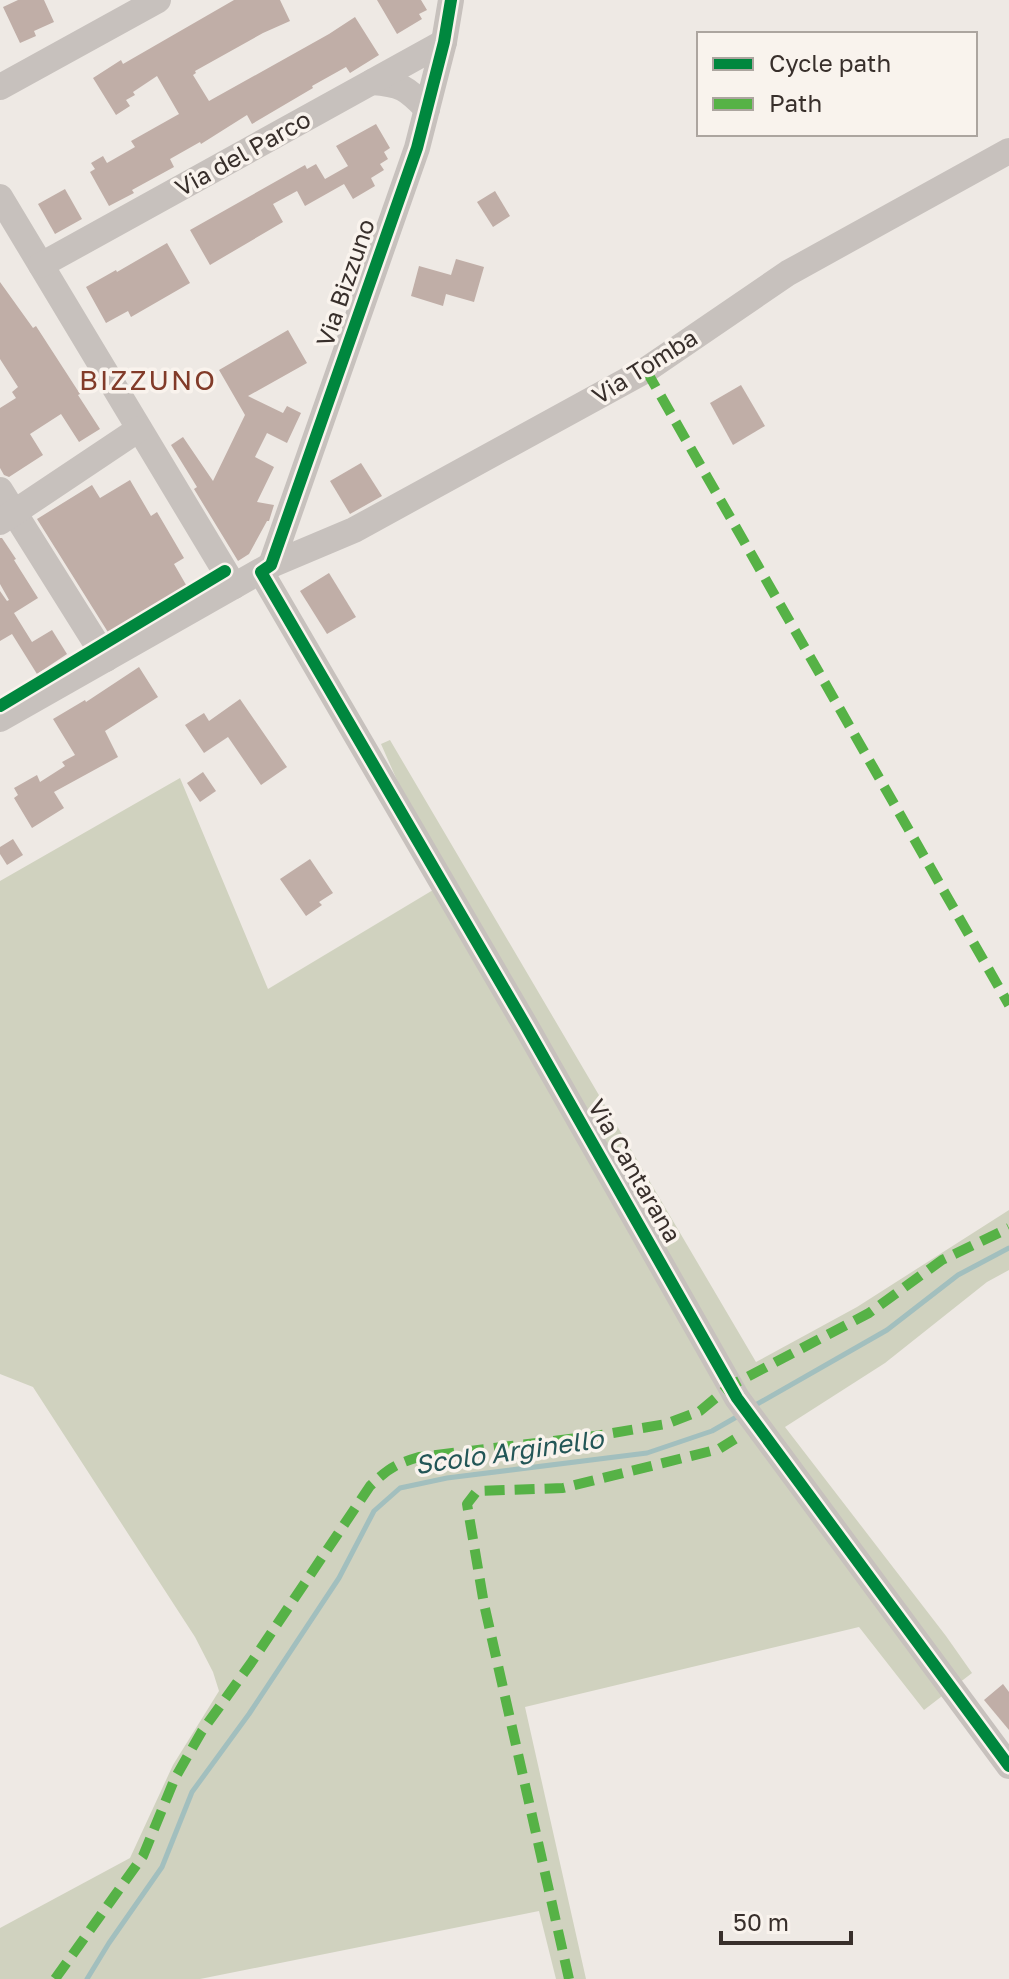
<svg xmlns="http://www.w3.org/2000/svg" width="1009" height="1979" font-family="'Golos Text',sans-serif">
  <style>
    .green { fill: #d0d2bf }
    .lines { fill: none; stroke-linecap: round; stroke-linejoin: round }
    .stream { stroke: #a2bfbe; stroke-width: 5 }
    .building { fill: #c0aea7 }
    .minor { stroke: #c7c1bd; stroke-width: 26 }
    .quiet { stroke: #56b246; stroke-width: 10; stroke-dasharray: 20 10; stroke-linecap: butt }
    .cycleway-casing { stroke: #f9f3ed; stroke-width: 17 }
    .cycleway { stroke: #00873e; stroke-width: 12 }
    .labels { text-anchor: middle; stroke-width: 7; stroke-linejoin: round; paint-order: stroke }
    .street-label { font-size: 24px; fill: #382f2b; stroke: #f9f3ed }
    .water-label { font-size: 26px; font-style: italic; fill: #235657; stroke: #f9f3ed }
    .quarter-label { font-size: 28px; letter-spacing: 2px; fill: #823b29; stroke: #f9f3ed }
  </style>
  <rect width="100%" height="100%" fill="#eee9e4"/>
  <path class="green" d="M390,740L756,1362L857,1307L1009,1210V1270L987,1282L885,1363L785,1427L946,1636L972,1673L924,1710L859,1627L525,1707L586,1979H556L539,1911L200,1979H0V1928L130,1858L173,1765L219,1691L213,1672L195,1637L33,1387L0,1374V881L180,778L268,989L443,884L381,744Z"/>
  <g class="lines">
    <g class="stream">
      <path d="M752,1407L887,1330L958,1275L1009,1248"/>
      <path d="M87,1979L109,1943L162,1867L192,1792L249,1714L339,1578L374,1511L400,1488L447,1478L647,1453L712,1431L740,1415"/>
    </g>
  </g>
  <g class="building">
    <path d="M18,0H44L54,22L34,31L36,36L20,43L3,7Z"/>
    <path d="M234,0H280L290,21L263,33L195,71L196,73L193,75L209,101L329,34L355,17L379,55L350,73L346,67L312,86L313,88L252,124L247,115L201,144L200,142L170,159L174,167L132,190L134,193L109,206L90,172L95,169L91,163L103,156L107,163L135,147L131,141L179,114L157,76L133,92L135,95L126,100L130,106L116,115L93,78L121,60L123,64Z"/>
    <path d="M377,0H421L427,10L419,14L422,19L397,34Z"/>
    <path d="M376,124L390,148L384,152L388,159L380,164L384,170L371,178L375,186L353,199L344,184L305,206L297,191L273,204L283,222L210,265L190,230L305,165L307,169L316,164L325,179L348,166L336,146Z"/>
    <path d="M65,189L82,219L55,234L38,204Z"/>
    <path d="M495,191L510,216L493,227L477,202Z"/>
    <path d="M167,243L190,283L131,317L128,311L106,323L86,287L116,270L117,272Z"/>
    <path d="M456,259L484,267L474,302L446,294L443,306L411,296L419,266L451,275Z"/>
    <path d="M0,282L33,328L36,326L80,394L78,395L100,429L79,442L61,414L30,434L43,455L9,477L4,475L0,468V408L16,398L12,392L18,387L0,359Z"/>
    <path d="M288,330L307,363L248,396L283,413L287,406L301,413L287,443L267,433L255,457L274,467L257,502L274,505L269,521H267L249,554L238,561L194,489L197,487L171,445L183,437L213,481L245,415L219,370Z"/>
    <path d="M741,385L765,426L733,445L710,403Z"/>
    <path d="M361,463L382,496L350,514L330,481Z"/>
    <path d="M130,480L151,516L157,512L184,558L174,564L189,590L111,637L37,519L92,485L100,498Z"/>
    <path d="M0,538H2L16,559L14,560L38,598L14,613L32,642L52,630L67,654L37,674L12,634L0,641V591L7,601L9,600L0,584Z"/>
    <path d="M329,573L356,617L327,634L300,591Z"/>
    <path d="M139,667L158,697L105,731L118,757L54,792L64,808L32,828L14,798L18,795L14,788L37,775L40,782L65,766L62,762L75,755L53,719L85,700L86,702Z"/>
    <path d="M240,699L287,767L261,785L228,737L204,753L185,725L204,713L209,721Z"/>
    <path d="M203,772L216,791L200,802L187,783Z"/>
    <path d="M13,839L23,855L7,865L0,854V847Z"/>
    <path d="M310,859L333,893L319,902L322,905L306,916L280,879Z"/>
    <path d="M1003,1684L1009,1692V1730L984,1700Z"/>
  </g>
  <g class="lines">
    <g class="minor">
      <path d="M372,82C401,84 407,88 427,109"/>
      <path d="M0,87L158,0"/>
      <path d="M0,197L234,586"/>
      <path d="M41,265L444,42"/>
      <path d="M0,490L106,659"/>
      <path d="M0,522L139,429"/>
      <path d="M271,565L417,148L444,42L451,0"/>
      <path d="M261,572L527,1028L737,1398L1009,1766"/>
      <path d="M0,719L271,565L354,530L646,370L788,273L1009,151"/>
    </g>
    <g class="quiet">
      <path d="M646,370L1009,1005"/>
      <path d="M55,1979L143,1856L175,1778L202,1731L251,1663L370,1486C388,1469 395,1464 419,1457L595,1436L666,1424L700,1411L730,1386L869,1313L942,1260L1009,1228"/>
      <path d="M569,1979L484,1604L467,1504L477,1491L563,1488L719,1449L735,1439"/>
    </g>
    <g class="cycleway-casing">
      <g id="cycleway">
        <path d="M451,0L444,42L417,148L271,565L261,572L527,1028L737,1398L1009,1766"/>
        <path d="M0,706L225,571"/>
      </g>
    </g>
    <use href="#cycleway" class="cycleway"/>
  </g>
  <g class="labels">
    <g class="street-label">
      <text transform="translate(243 154) rotate(-29)" y="8">Via del Parco</text>
      <text transform="translate(346 283) rotate(-71)" y="8">Via Bizzuno</text>
      <text transform="translate(645 367) rotate(-32)" y="8">Via Tomba</text>
      <text transform="translate(634 1171) rotate(60)" y="8">Via Cantarana</text>
    </g>
    <g class="water-label">
      <text transform="translate(509 1452) rotate(-8)" y="9">Scolo Arginello</text>
    </g>
    <g class="quarter-label">
      <text x="148" y="390">BIZZUNO</text>
    </g>
  </g>
  <rect x="697" y="32" width="280" height="104" fill="#f9f3ed" stroke="#aca59f" stroke-width="2"/>
  <rect x="713" y="58" width="40" height="12" fill="#00873e" stroke="#aca59f" stroke-width="2"/>
  <text x="769" y="72" font-size="24" fill="#382f2b">Cycle path</text>
  <rect x="713" y="98" width="40" height="12" fill="#56b246" stroke="#aca59f" stroke-width="2"/>
  <text x="769" y="112" font-size="24" fill="#382f2b">Path</text>
  <path d="M721 1931v12h130v-12" fill="none" stroke="#382f2b" stroke-width="4"/>
  <text x="733" y="1931" font-size="24" fill="#382f2b" stroke="#f9f3ed" stroke-width="6" paint-order="stroke">50 m</text>
</svg>
